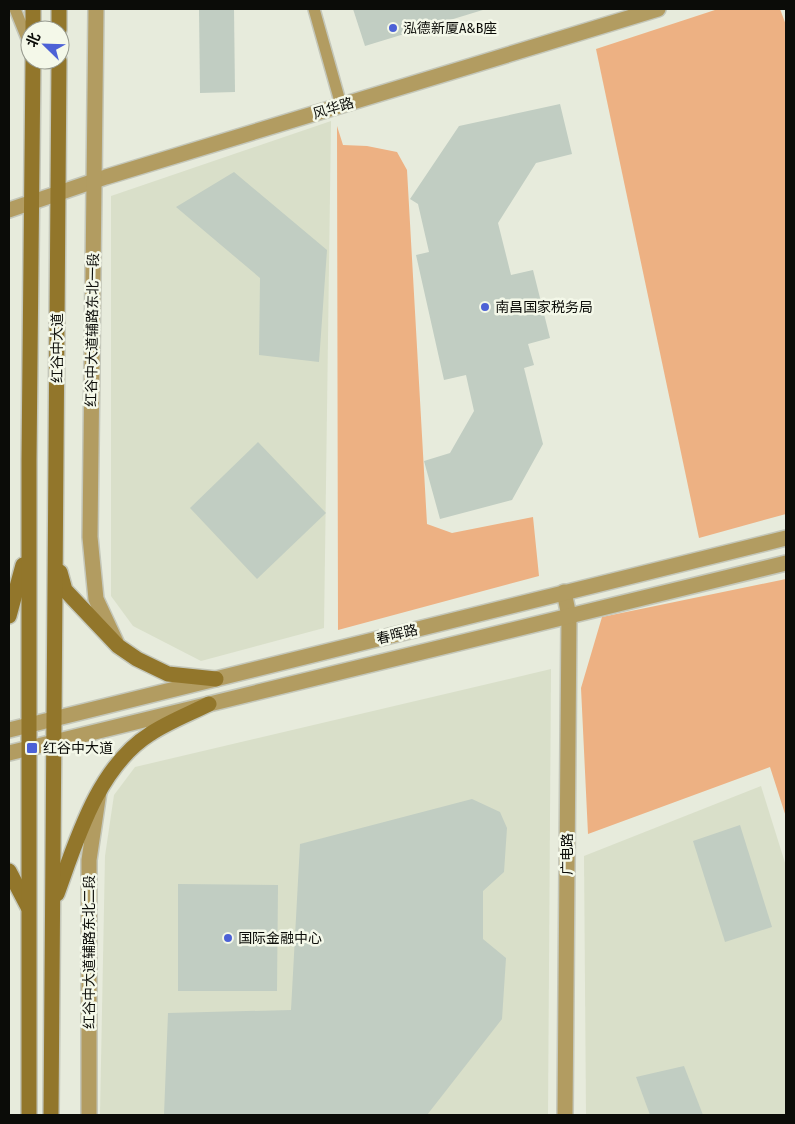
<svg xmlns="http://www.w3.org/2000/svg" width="795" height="1124" font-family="'Fira Sans Condensed','Noto Sans SC',sans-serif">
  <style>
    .built { fill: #d9dfc9 }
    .green { fill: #edb183 }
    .building { fill: #c1cdc2 }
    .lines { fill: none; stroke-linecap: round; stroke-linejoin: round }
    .service-casing { stroke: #c4c7ba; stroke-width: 14 }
    .minor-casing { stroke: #c4c7ba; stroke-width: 18 }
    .tertiary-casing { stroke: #c4c7ba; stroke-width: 18 }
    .secondary-casing { stroke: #c4c7ba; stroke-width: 18 }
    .service { stroke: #b29c61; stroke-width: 11 }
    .minor { stroke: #b29c61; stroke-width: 15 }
    .tertiary { stroke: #b29c61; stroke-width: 15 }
    .secondary { stroke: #92762b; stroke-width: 15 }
    .poi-dot { fill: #4c61d6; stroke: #f4f8e9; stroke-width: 2 }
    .labels { text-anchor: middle; stroke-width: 5; stroke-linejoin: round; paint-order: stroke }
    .poi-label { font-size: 14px; fill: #0b0c08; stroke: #f4f8e9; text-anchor: start }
    .street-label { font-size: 14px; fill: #0b0c08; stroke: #f4f8e9 }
  </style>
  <rect width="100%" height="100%" fill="#e7ebdc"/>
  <g class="built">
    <path d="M331,121L324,628L201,661L133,626L111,596V196Z"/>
    <path d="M551,669L548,1115H100L105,856L114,795L135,767Z"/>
    <path d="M761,786L786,866V1115H586L584,856Z"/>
  </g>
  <g class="green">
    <path d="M718,9H780L786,25V514L699,538L596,49Z"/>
    <path d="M337,126L343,145L367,146L397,152L407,170L427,524L452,533L533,517L539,576L338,630Z"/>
    <path d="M786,579V817L770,767L588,834L581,688L602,617Z"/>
  </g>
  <g class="building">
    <path d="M199,9H234L235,92L200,93Z"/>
    <path d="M353,9H486L365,46Z"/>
    <path d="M560,104L572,154L536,163L498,223L511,275L533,270L550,338L528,344L534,365L524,368L543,444L512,500L440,519L424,461L450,453L474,411L466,375L444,380L416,255L429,252L418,204L410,199L459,126Z"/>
    <path d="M234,172L327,250L319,362L259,355L260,278L176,207Z"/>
    <path d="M258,442L326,513L257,579L190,508Z"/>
    <path d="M472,799L500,812L507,828L504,872L483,891V939L506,958L502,1019L427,1115H164L168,1013L291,1010L300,844Z"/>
    <path d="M740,825L772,927L725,942L693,841Z"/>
    <path d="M178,884L278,885L277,991H178Z"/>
    <path d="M684,1066L703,1115H650L636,1077Z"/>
  </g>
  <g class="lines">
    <g class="service-casing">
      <g id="service">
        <path d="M15,9L30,46"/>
        <path d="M314,9L341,105"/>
      </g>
    </g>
    <g class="minor-casing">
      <path id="minor" d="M9,210L106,177L658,9"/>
    </g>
    <g class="tertiary-casing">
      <g id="tertiary">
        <path d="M96,9L90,537L96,599L116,642"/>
        <path d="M564,592L569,616L565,1115"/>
        <path d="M9,730L786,538"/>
        <path d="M9,753L786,563"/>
        <path d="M89,1115V860L99,792"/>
      </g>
    </g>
    <g class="secondary-casing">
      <g id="secondary">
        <path d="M33,30V9"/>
        <path d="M59,30V9"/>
        <path d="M60,572L65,590L118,646L137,659L168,674L216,679"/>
        <path d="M9,616L23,565"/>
        <path d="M9,871L28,907"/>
        <path d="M57,894C77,839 98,767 150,734C168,722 189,714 209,704"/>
        <path d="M29,1115V460L33,60"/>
        <path d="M51,1115L59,60"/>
      </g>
    </g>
    <use href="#service" class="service"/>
    <use href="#minor" class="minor"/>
    <use href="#tertiary" class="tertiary"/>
    <use href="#secondary" class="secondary"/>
  </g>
  <g class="poi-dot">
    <circle cx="393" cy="28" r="5"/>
    <circle cx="485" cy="307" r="5"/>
    <rect x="26" y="742" width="12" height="12" rx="2.5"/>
    <circle cx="228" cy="938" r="5"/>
  </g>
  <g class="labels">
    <g class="poi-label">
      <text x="403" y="33">泓德新厦A&amp;B座</text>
      <text x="495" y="312">南昌国家税务局</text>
      <text x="43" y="753">红谷中大道</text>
      <text x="238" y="943">国际金融中心</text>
    </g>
    <g class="street-label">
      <text transform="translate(333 108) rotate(-17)" y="5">风华路</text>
      <text transform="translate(92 330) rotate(-89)" y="5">红谷中大道辅路东北一段</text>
      <text transform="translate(57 348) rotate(-90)" y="5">红谷中大道</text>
      <text transform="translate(397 634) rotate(-14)" y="5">春晖路</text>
      <text transform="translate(567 854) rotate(-90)" y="5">广电路</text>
      <text transform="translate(89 952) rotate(-90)" y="5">红谷中大道辅路东北二段</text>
    </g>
  </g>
  <rect width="795" height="1124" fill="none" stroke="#0b0c08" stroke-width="20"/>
  <g transform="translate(45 45) rotate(293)"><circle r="24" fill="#f4f8e9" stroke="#979a8f"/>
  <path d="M0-4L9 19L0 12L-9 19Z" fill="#4c61d6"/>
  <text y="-8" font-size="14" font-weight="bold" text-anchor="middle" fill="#0b0c08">北</text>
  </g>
</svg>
